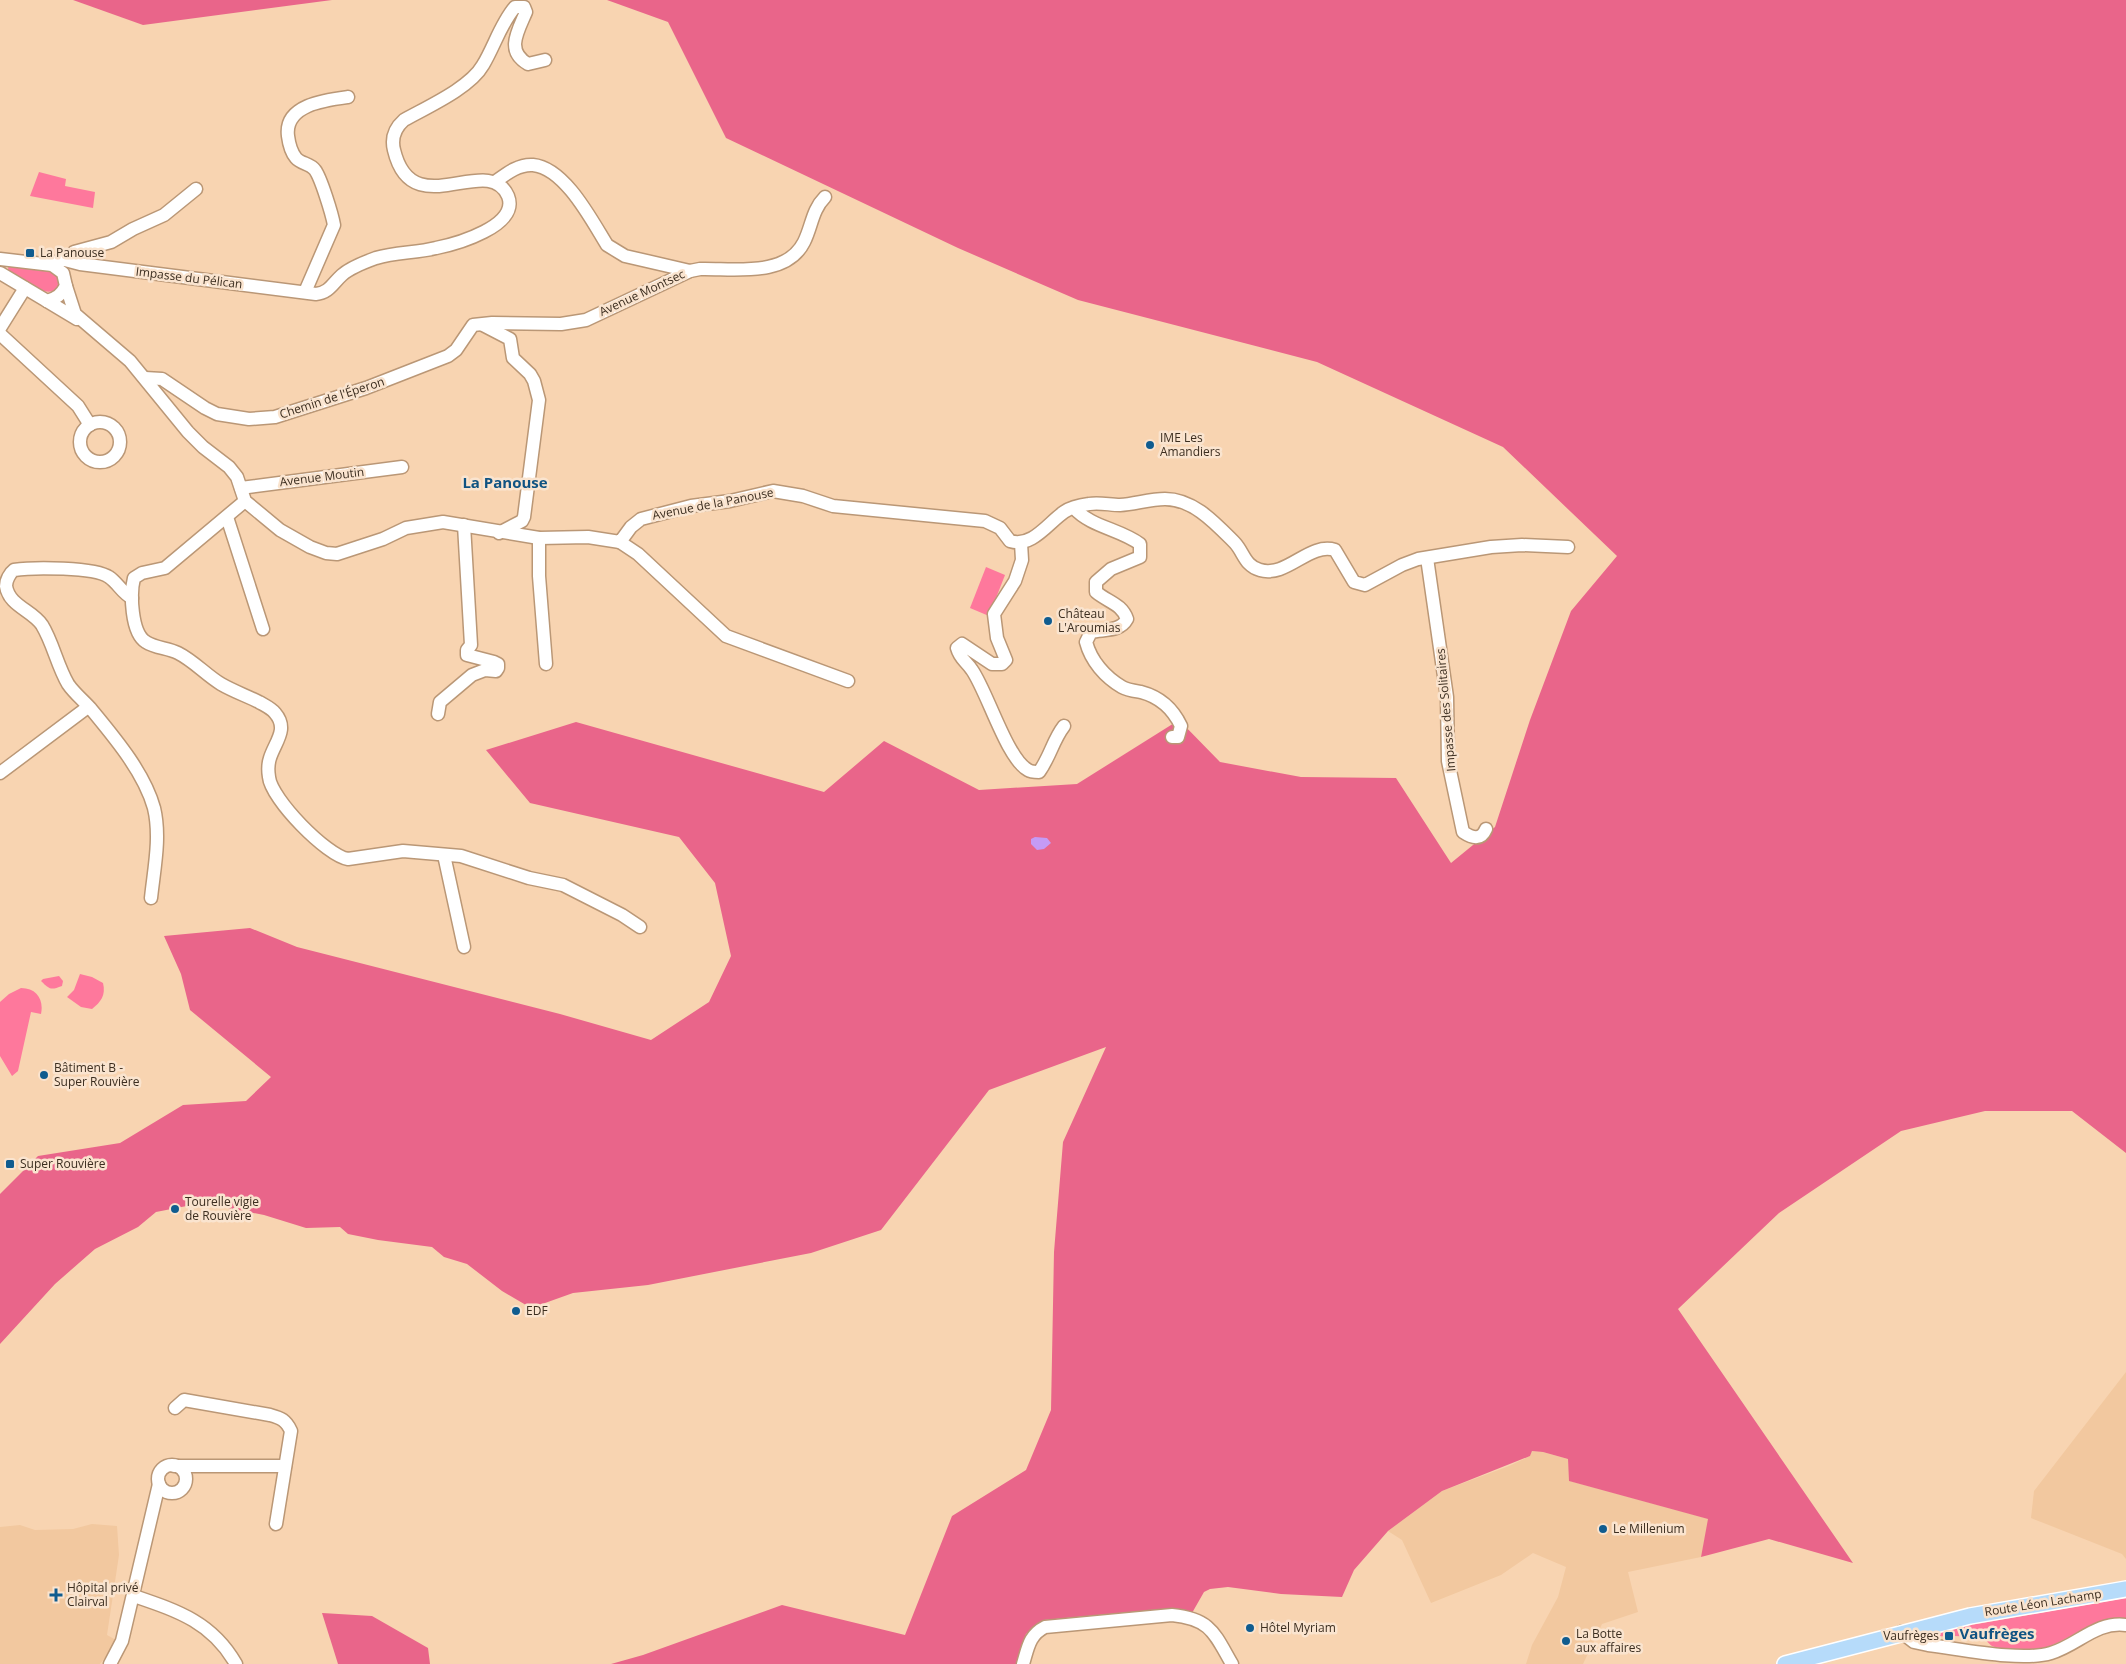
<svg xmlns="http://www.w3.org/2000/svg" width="2126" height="1664" font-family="'Open Sans',sans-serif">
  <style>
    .built { fill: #f2c89f }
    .green { fill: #fe789c }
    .forest { fill: #e9658a }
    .water { fill: #c59bf5 }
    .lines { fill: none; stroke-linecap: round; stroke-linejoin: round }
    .minor-casing { stroke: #ba9776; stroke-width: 15 }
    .major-casing { stroke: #fff; stroke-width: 18 }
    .minor { stroke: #fff; stroke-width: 12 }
    .major { stroke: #b6dbfa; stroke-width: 15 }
    .poi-dot { fill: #105c8f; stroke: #fae4cf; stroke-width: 2 }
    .labels { text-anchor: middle; stroke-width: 5; stroke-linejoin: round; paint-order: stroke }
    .poi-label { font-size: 12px; fill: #3c2e20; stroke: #fae4cf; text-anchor: start }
    .street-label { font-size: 12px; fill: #3c2e20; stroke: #fae4cf }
    .quarter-label { font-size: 15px; font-weight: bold; fill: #105382; stroke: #fae4cf }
  </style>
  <rect width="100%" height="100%" fill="#f8d4b1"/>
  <g class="built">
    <path d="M2126,1372V1559L2122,1554L2031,1518L2034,1491Z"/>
    <path d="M1532,1451L1543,1452L1568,1459L1570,1481L1709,1519L1701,1557L1628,1572L1638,1612L1602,1624L1583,1664H1526L1532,1645L1558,1597L1566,1567L1533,1553L1501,1575L1431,1603L1402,1540L1388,1531L1442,1491L1509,1466L1530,1456Z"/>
    <path d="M92,1524L117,1526L119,1555L107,1635L116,1640L107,1655L100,1664H0V1527L20,1525L35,1530L73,1529Z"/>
  </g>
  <g class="green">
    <path d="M39,172L66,179L65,186L95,192L93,208L30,196Z"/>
    <path d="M9,266L49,269L56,272L60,283L57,290C41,297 23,281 9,272L8,268Z"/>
    <path d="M986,567L1005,575L989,616L970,608Z"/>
    <path d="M80,974L92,977L103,983C106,995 101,1002 92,1009L81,1007L67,997L74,990Z"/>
    <path d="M59,976L63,981L62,986C51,990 50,990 41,981L43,979Z"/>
    <path d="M21,988C37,988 44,1000 41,1014L31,1012L18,1071L12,1076L0,1056V1002L9,994Z"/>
    <path d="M2126,1598V1619C2094,1612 2064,1649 2030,1651C2022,1651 1998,1649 1992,1646C1989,1644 1987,1640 1983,1639C1975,1636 1943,1635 1934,1637L1931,1635L1971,1625Z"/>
  </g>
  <g class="forest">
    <path d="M73,0H332L143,25Z"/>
    <path d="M607,0H2126V1153L2072,1111H1985L1901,1131L1779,1213L1678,1309L1853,1563L1769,1539L1701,1557L1708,1519L1569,1481L1568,1459L1543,1452L1532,1451L1530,1456L1442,1491L1388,1531L1354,1570L1342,1597L1281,1594L1228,1587L1210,1589L1204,1592L1192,1613L1165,1609L1044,1620L1026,1634L1017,1664H611L643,1655L782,1605L905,1635L952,1516L1026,1470L1051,1410L1054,1252L1063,1142L1106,1047L989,1090L881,1230L811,1253L648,1285L573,1293L531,1308L502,1291L467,1264L444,1257L432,1247L378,1240L348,1234L340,1227L306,1228L264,1215L202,1203L156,1212L138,1227L95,1249L55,1284L0,1344V1194L38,1156L120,1143L183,1105L246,1101L271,1077L190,1010L181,974L164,936L250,928L297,947L560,1014L651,1040L709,1002L731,956L715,883L679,837L530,803L486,750L576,722L824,792L884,741L979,790L1077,784L1179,720L1220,762L1301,777L1396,778L1451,863L1495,827L1530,720L1571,611L1617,556L1503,447L1317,362L1078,300L958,248L726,138L668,22Z"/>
    <path d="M322,1613L372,1616L428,1648L430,1664H338Z"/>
  </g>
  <path class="water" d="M1035,837L1047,838L1051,843L1044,849L1037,850L1031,844V839Z"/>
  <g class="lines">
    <g class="minor-casing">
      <g id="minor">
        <path d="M495,182C506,174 518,164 533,165C565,168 592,221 607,245L625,256L690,271"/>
        <path d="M74,252L111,242L133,229L164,215L196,189"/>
        <path d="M0,259L52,265L63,273L66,286C61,295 57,298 47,301L0,273"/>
        <path d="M52,265L61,259L80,264L316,294C329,293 333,283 342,275C351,267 365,262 376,258C395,252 416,253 436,248C456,244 520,226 508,196C488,151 412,226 394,150C391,138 395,128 404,120C427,107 470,88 483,65C494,47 501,23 515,7H524L526,12C518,31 505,51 528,64L545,60"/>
        <path d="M66,286L75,314L130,361L188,432L203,447L229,467L237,477L245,501L280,530L310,547L326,553L337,554L383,539L406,528L443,522L539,538L588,537L620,542L631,527L641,519L691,506L730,501L773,491L803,496L833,506L985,521L1000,528L1010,541C1032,548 1048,523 1064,512C1071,507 1081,505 1089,504C1099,502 1110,505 1120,505C1135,504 1150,499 1165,499C1194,499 1216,524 1235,543C1244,553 1245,566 1260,570C1287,578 1309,542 1335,550L1354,582L1365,585L1402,565L1418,559L1491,547L1522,545L1568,547"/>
        <path d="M305,292L334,225C332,214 321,178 315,170C310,163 301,164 296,158C291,152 289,144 288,136C284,105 325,100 348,97"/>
        <path d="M47,301L77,319"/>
        <path d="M483,325L510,339L513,358L530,374L534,381L539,400L524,517L522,521L499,533"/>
        <path d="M0,328L25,288"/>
        <path d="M0,334L78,406L90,425"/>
        <path d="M145,378L162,379L205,408L217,414L249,419L275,417L366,388L448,356L456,350L473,325L492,323L561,324L586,320L690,271L700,269C733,268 786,278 804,242C812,226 812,210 825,197"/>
        <circle cx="100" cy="442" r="20"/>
        <path d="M241,488L402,467"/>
        <path d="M245,501L165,568L142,573L134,578C130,593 131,633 146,642C155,648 168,648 178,653C194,661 206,675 221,684C233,691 247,696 259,702C264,705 271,708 275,713C289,729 275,742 270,758C268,764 268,771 269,777C271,799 327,856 348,859L403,851L461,856L529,878L563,885L622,915L640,927"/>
        <path d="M1074,508C1091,527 1120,529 1140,544V557L1111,569L1096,582V592C1108,602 1122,604 1127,619C1120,632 1104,629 1091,632L1086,642C1091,661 1105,677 1122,687C1127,690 1135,691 1141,692C1160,697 1173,709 1181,726L1178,737H1172"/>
        <path d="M227,517L263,629"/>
        <path d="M539,538V576L546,664"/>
        <path d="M620,542L638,554L726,636L848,681"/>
        <path d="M1021,543L1022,560L1015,581L994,614L997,638L1006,660L1002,664H992L962,644L957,648C960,659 966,661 972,670C987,691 1007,759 1028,770C1031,772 1036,772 1039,772C1050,757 1053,740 1064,726"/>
        <path d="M1427,558L1447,697L1448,761L1463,832C1472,838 1481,841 1486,829"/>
        <path d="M132,598C122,593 118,583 109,577C95,567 33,567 14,570C10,573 6,580 6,586C9,606 32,610 42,625C53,643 57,665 68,684C74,693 84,701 91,709C114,737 144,772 154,808C161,837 154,869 151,898"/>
        <path d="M438,714L440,702L472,675L485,670L496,671L498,668V664L494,662L467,655V650L471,645L464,525"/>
        <path d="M0,773L88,707"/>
        <path d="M444,855L464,947"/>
        <path d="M175,1408L184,1400L270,1415C281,1418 286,1420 291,1431L276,1524"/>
        <circle cx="172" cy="1479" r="14"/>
        <path d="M174,1466H285"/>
        <path d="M134,1596C178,1611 212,1622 236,1664"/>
        <path d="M1901,1632L1914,1642L1928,1645C1961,1649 2021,1662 2051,1653C2078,1645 2096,1621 2126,1625"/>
        <path d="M110,1664L122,1641L159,1484"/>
        <path d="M1023,1664C1028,1648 1029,1635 1045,1627L1172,1615C1211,1619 1214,1633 1232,1664"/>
      </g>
    </g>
    <g class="major-casing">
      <path id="major" d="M1785,1664L1970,1616L2126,1589"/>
    </g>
    <use href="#minor" class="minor"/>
    <use href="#major" class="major"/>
  </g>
  <g class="poi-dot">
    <rect x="25" y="248" width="10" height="10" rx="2.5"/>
    <circle cx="1150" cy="445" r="5"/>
    <circle cx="1048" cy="621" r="5"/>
    <circle cx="44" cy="1075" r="5"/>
    <rect x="5" y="1159" width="10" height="10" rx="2.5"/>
    <circle cx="175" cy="1209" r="5"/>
    <circle cx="516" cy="1311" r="5"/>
    <circle cx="1603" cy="1529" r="5"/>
    <path d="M53.5 1587.5h5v5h5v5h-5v5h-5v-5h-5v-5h5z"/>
    <circle cx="1250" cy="1628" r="5"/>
    <rect x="1944" y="1631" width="10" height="10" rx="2.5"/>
    <circle cx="1566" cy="1641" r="5"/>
  </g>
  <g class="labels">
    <g class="poi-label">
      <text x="40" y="257">La Panouse</text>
      <text x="1160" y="442">IME Les<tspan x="1160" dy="14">Amandiers</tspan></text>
      <text x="1058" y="618">Château<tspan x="1058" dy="14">L'Aroumias</tspan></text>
      <text x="54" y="1072">Bâtiment B -<tspan x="54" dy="14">Super Rouvière</tspan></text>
      <text x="20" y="1168">Super Rouvière</text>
      <text x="185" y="1206">Tourelle vigie<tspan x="185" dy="14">de Rouvière</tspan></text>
      <text x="526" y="1315">EDF</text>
      <text x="1613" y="1533">Le Millenium</text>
      <text x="67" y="1592">Hôpital privé<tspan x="67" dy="14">Clairval</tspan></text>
      <text x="1260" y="1632">Hôtel Myriam</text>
      <text x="1576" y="1638">La Botte<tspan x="1576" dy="14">aux affaires</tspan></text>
      <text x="1939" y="1640" text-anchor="end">Vaufrèges</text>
    </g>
    <g class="street-label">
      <text transform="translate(189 278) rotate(7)" y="4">Impasse du Pélican</text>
      <text transform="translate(642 293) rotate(-25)" y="4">Avenue Montsec</text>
      <text transform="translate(332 398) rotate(-18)" y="4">Chemin de l'Éperon</text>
      <text transform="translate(322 477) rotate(-7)" y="4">Avenue Moutin</text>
      <text transform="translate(713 504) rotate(-11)" y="4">Avenue de la Panouse</text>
      <text transform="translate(1446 710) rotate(-95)" y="4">Impasse des Solitaires</text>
      <text transform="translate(2043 1603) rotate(-9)" y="4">Route Léon Lachamp</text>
    </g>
    <g class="quarter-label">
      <text x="505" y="488">La Panouse</text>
      <text x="1997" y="1639">Vaufrèges</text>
    </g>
  </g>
</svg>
